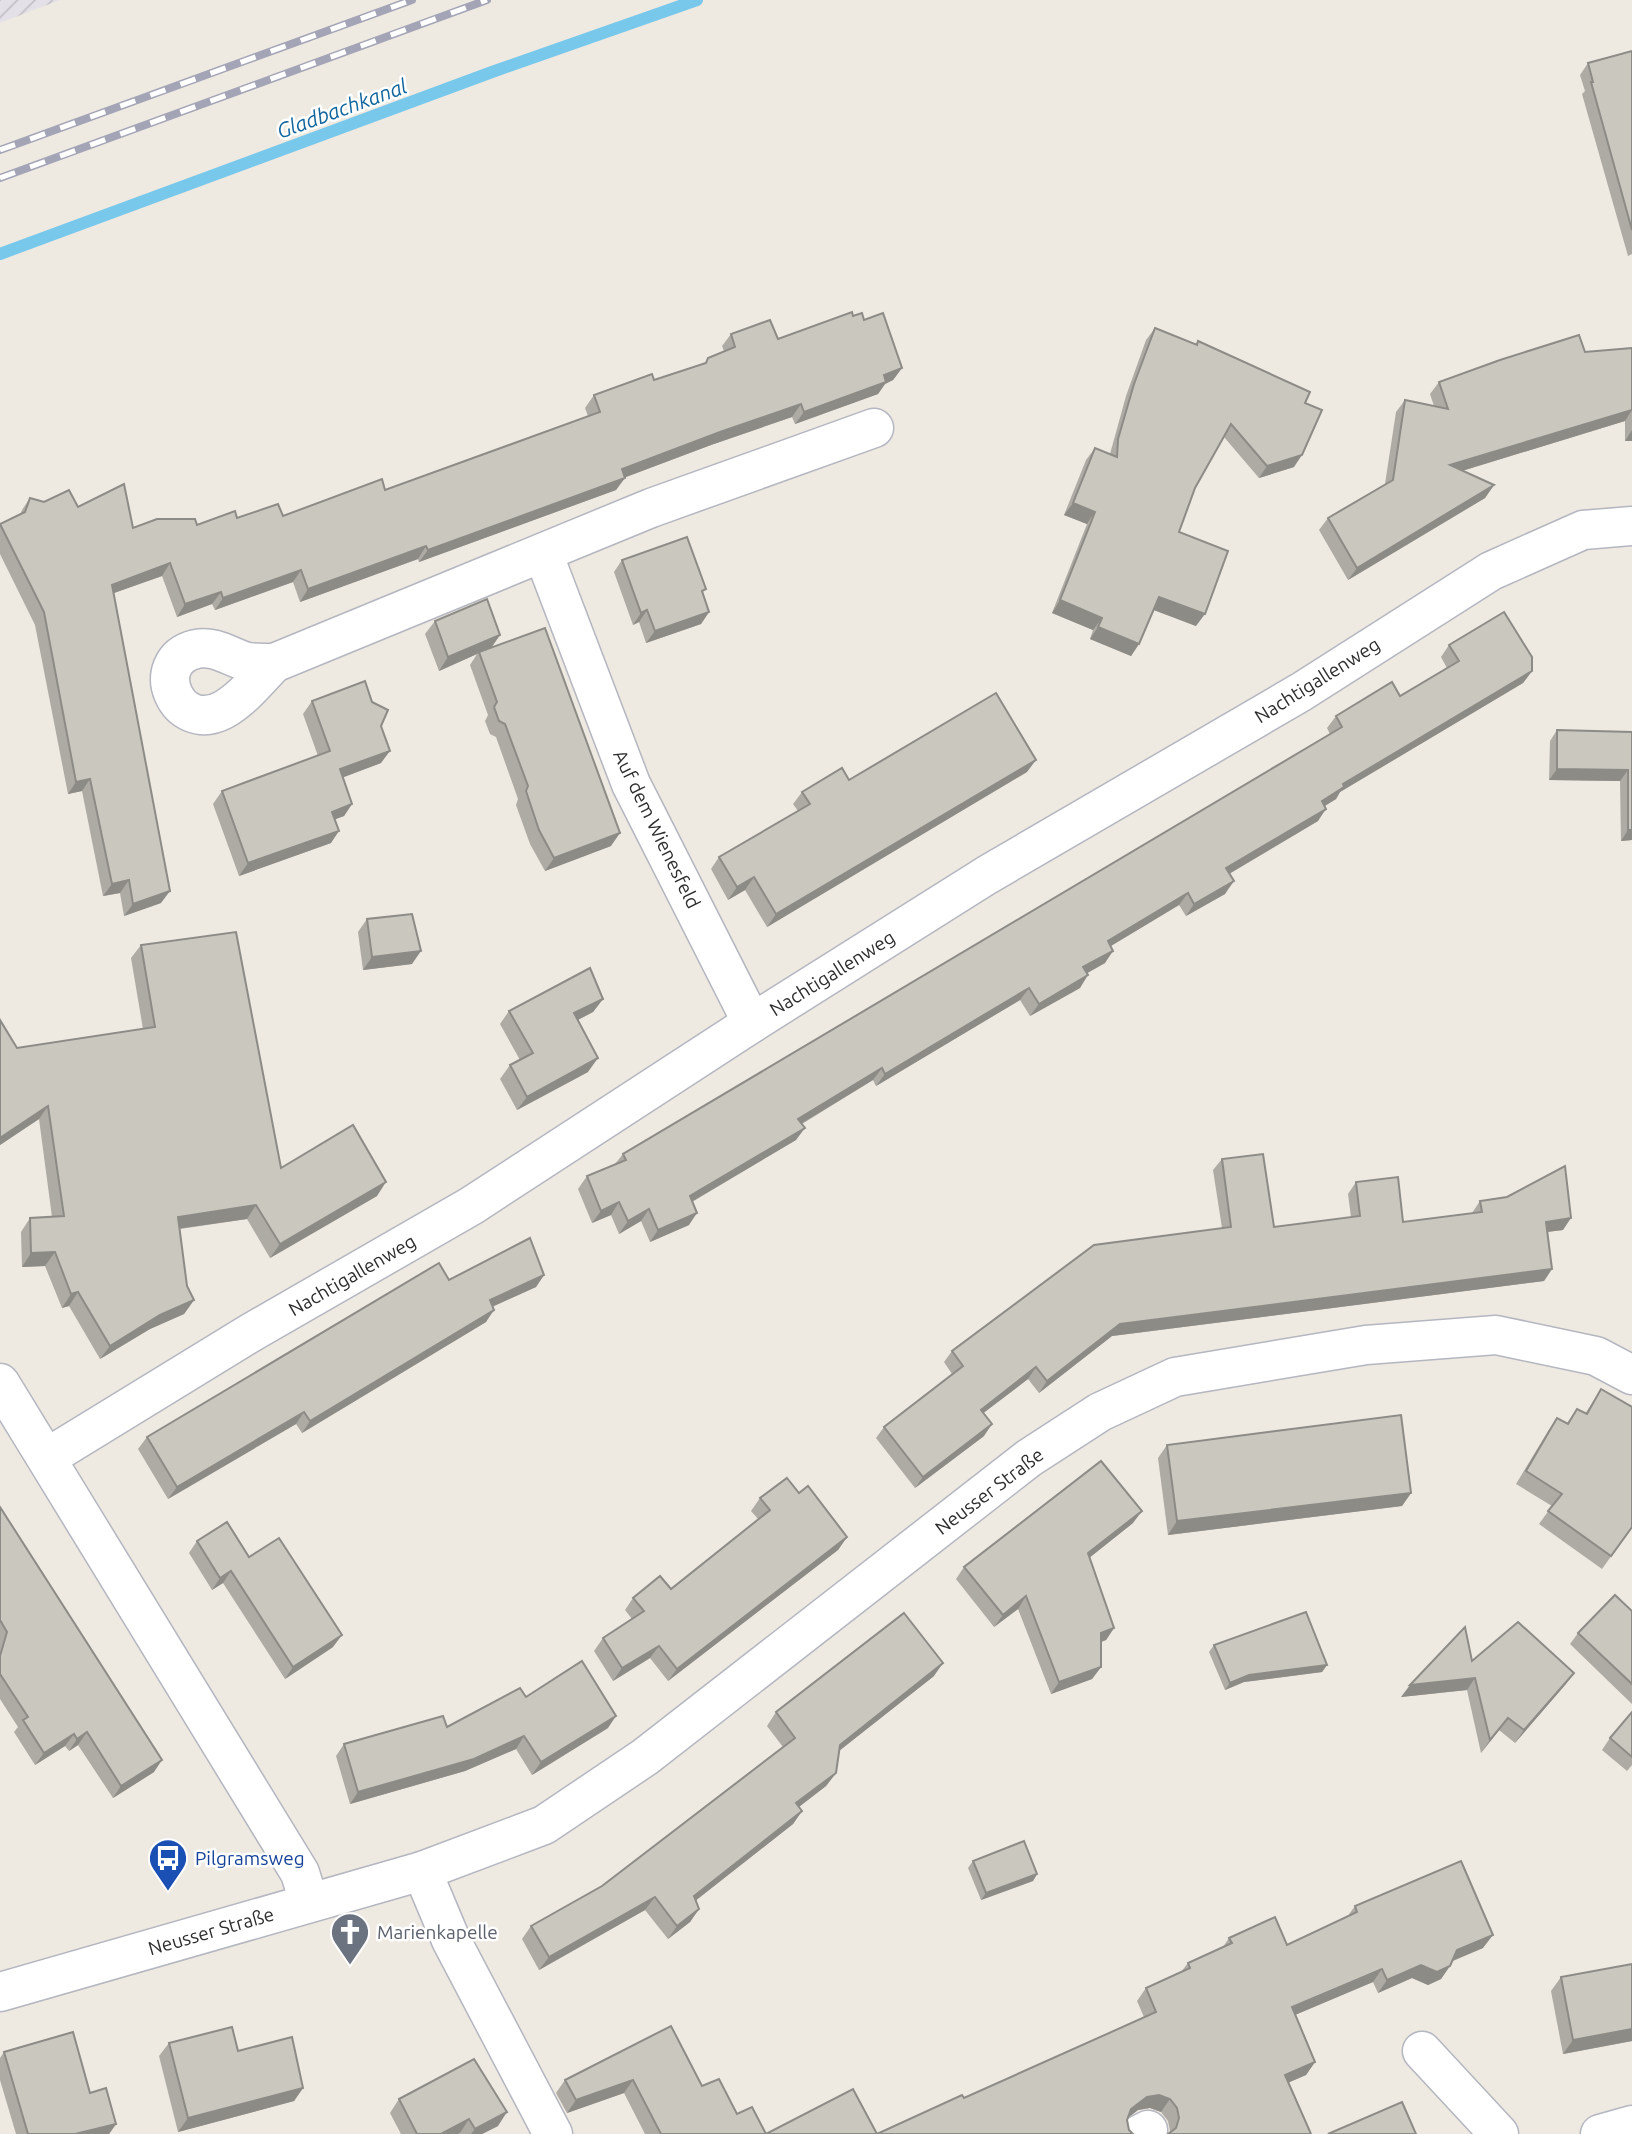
<svg xmlns="http://www.w3.org/2000/svg" width="1632" height="2134" font-family="Ubuntu,sans-serif">
  <style>
    .industrial { fill: url(#industrial-furrows) }
    .lines { fill: none; stroke-linecap: round; stroke-linejoin: round }
    .stream { stroke: #78c8ec; stroke-width: 12 }
    .minor-casing { stroke: #b4b6c0; stroke-width: 41 }
    .tertiary-casing { stroke: #b4b6c0; stroke-width: 41 }
    .minor { stroke: #fff; stroke-width: 38 }
    .tertiary { stroke: #fff; stroke-width: 38 }
    .rail-casing { stroke: #a3a5b7; stroke-width: 8 }
    .rail { stroke: #fff; stroke-width: 5; stroke-dasharray: 16; stroke-linecap: butt }
    .wall { fill: #aeaba4 }
    .shaded-wall { fill: #8d8b86 }
    .building { fill: #cac7bf; stroke: #8d8b86; stroke-width: 2 }
    .labels { text-anchor: middle; stroke-width: 5; stroke-linejoin: round; paint-order: stroke }
    .street-label { font-size: 19px; fill: #2d2d2d; stroke: #fff }
    .transit-label { font-size: 19px; fill: #164399; stroke: #fff; text-anchor: start }
    .worship-label { font-size: 19px; fill: #5b616d; stroke: #fff; text-anchor: start }
    .water-label { font-size: 21px; font-style: italic; fill: #12669d; stroke: #fff }
  </style>
  <defs>
    <pattern id="industrial-furrows" width="10" height="10" patternUnits="userSpaceOnUse" patternTransform="scale(1.75)"><rect width="10" height="10" fill="#e3e1e7"/><path d="M-1 1l2-2M0 10L10 0M9 11l2-2" fill="none" stroke="#c3c1c6"/></pattern>
  </defs>
  <rect width="100%" height="100%" fill="#eee9e1"/>
  <path class="industrial" d="M0,0H60L0,23Z"/>
  <g class="lines">
    <path class="stream" d="M0,254L492,72L697,0"/>
    <g class="minor-casing">
      <g id="minor">
        <path d="M543,553L631,784L752,1023"/>
        <path d="M274,663C266,663 256,663 247,662C230,657 215,645 196,649C146,661 176,735 223,710C243,699 258,679 274,663L651,508L874,428"/>
        <path d="M0,1383L300,1873L309,1902"/>
        <path d="M48,1457L252,1332L471,1206L752,1023L987,875L1301,692L1491,571L1583,530L1632,526"/>
        <path d="M422,1871L451,1940L553,2134"/>
        <path d="M1422,2051L1499,2134"/>
        <path d="M1140,2134L1148,2130"/>
        <path d="M1600,2134L1632,2125"/>
      </g>
    </g>
    <g class="tertiary-casing">
      <path id="tertiary" d="M0,1992L422,1871L544,1825L645,1757L1029,1458L1100,1412L1175,1377L1366,1345L1496,1335L1596,1356L1632,1375"/>
    </g>
    <use href="#minor" class="minor"/>
    <use href="#tertiary" class="tertiary"/>
    <g class="rail-casing">
      <g id="rail">
        <path d="M0,150L412,0"/>
        <path d="M0,178L487,0"/>
      </g>
    </g>
    <use href="#rail" class="rail"/>
  </g>
  <g class="wall">
    <path d="M1632,51V254L1628,256L1582,94L1585,91L1580,75L1588,63Z"/>
    <path d="M853,316L864,320L902,368L893,380L885,384L878,394L795,424L792,417L711,445L625,477L616,490L419,562L418,559L300,602L293,582L215,610L212,604L177,617L162,576L113,593L161,903L124,916L120,893L103,896L82,791L68,794L35,625L0,554V525L20,515L22,510L30,498L44,502L78,507L133,528L197,525L237,518L283,516L385,490L588,416L585,408L594,395L654,380L704,364L708,358L724,351L722,346L731,334L778,339Z"/>
    <path d="M1155,328L1195,344L1198,341L1305,403L1294,467L1259,478L1224,437L1195,488L1179,532L1196,626L1154,610L1139,644L1131,656L1090,639L1093,630L1052,613L1087,524L1064,515L1086,460L1095,448L1110,454L1126,396L1146,340Z"/>
    <path d="M1632,348V441H1625V421L1462,471L1494,485L1485,498L1348,580L1319,530L1328,518L1385,484L1396,412L1405,400L1434,406L1430,394L1439,382L1585,352Z"/>
    <path d="M622,560L703,594L709,612L701,624L646,643L639,622L633,625L614,572Z"/>
    <path d="M435,621L500,635L492,647L611,846L545,871L530,844L516,805L518,799L496,737L490,734L485,721L488,715L470,665L477,654L439,671L425,634Z"/>
    <path d="M1449,645L1532,671L1523,683L1340,792L1336,799L1325,806L1318,821L1229,874L1225,894L1186,916L1179,905L1111,946L1105,963L1087,973L1080,988L1030,1016L1020,1000L876,1086L873,1080L802,1124L796,1140L692,1202L689,1225L650,1242L641,1221L619,1234L611,1215L592,1223L578,1189L587,1176L615,1164L623,1154L1330,734L1327,728L1336,716L1400,696L1447,668L1441,657Z"/>
    <path d="M312,701L381,726V763L343,777L352,804L344,816L335,819L331,843L239,876L213,804L222,791L318,756L303,714Z"/>
    <path d="M1557,730L1632,732V840L1621,841L1620,781L1549,780L1550,741Z"/>
    <path d="M1027,772L767,927L745,890L728,900L711,869L719,857L798,811L793,804L802,792L849,780Z"/>
    <path d="M367,919L412,964L363,970L358,932Z"/>
    <path d="M141,945L281,1168L377,1196L270,1258L247,1219L180,1229L187,1286L194,1300L184,1314L150,1329L100,1359L69,1306L62,1308L45,1266L22,1267L21,1232L30,1218L52,1217L39,1119L0,1145V1020L17,1048L143,1029L131,958Z"/>
    <path d="M603,999L593,1012L578,1020L588,1072L517,1110L500,1079L510,1065L520,1060L500,1024L509,1011Z"/>
    <path d="M1222,1159L1274,1227L1351,1217L1348,1194L1356,1182L1403,1222L1472,1213L1480,1201L1563,1230L1547,1232L1552,1269L1544,1281L1112,1336L1039,1393L1028,1379L983,1413L984,1436L915,1488L876,1438L884,1427L952,1374L944,1362L952,1351L1222,1228L1213,1170Z"/>
    <path d="M544,1275L536,1287L493,1306L486,1322L302,1433L296,1424L168,1499L138,1449L147,1437L449,1280Z"/>
    <path d="M1601,1389L1632,1527L1602,1569L1539,1524L1552,1506L1516,1484L1548,1431L1557,1418L1567,1423L1577,1409L1585,1414Z"/>
    <path d="M1167,1445L1411,1493L1402,1506L1168,1535L1158,1458Z"/>
    <path d="M799,1493L847,1537L838,1550L668,1681L650,1658L613,1681L594,1651L603,1638L632,1619L625,1610L633,1598L671,1589L759,1520L751,1511L760,1498Z"/>
    <path d="M0,1507L154,1772L113,1798L78,1745L69,1751L65,1746L35,1765L14,1732L18,1727L0,1699Z"/>
    <path d="M1133,1523L1089,1558L1114,1628L1106,1640L1101,1642V1667L1092,1679L1051,1694L1018,1609L994,1627L956,1579L964,1567Z"/>
    <path d="M197,1541L333,1647L285,1679L223,1583L212,1590L189,1553Z"/>
    <path d="M1632,1611V1704L1570,1644L1578,1633Z"/>
    <path d="M1214,1645L1327,1665L1322,1672L1244,1682L1225,1690L1209,1652Z"/>
    <path d="M1472,1661L1574,1673L1565,1685L1515,1743L1499,1730L1481,1753L1467,1690L1401,1697Z"/>
    <path d="M934,1676L839,1751L836,1773L826,1786L799,1807L802,1811L793,1824L696,1900L699,1909L690,1922L668,1939L645,1910L539,1970L522,1939L531,1926L602,1886L783,1747L767,1726L776,1712Z"/>
    <path d="M526,1697L608,1728L532,1775L516,1749L465,1771L350,1804L336,1756L344,1744L447,1727Z"/>
    <path d="M1632,1712V1765L1627,1771L1602,1750L1610,1738Z"/>
    <path d="M973,1861L1037,1874L1033,1881L981,1900L968,1868Z"/>
    <path d="M1355,1906L1483,1948L1453,1961L1441,1979L1428,1985L1412,1978L1378,1993L1373,1982L1295,2015L1315,2062L1306,2075L1169,2133L1170,2131L1168,2121L1161,2112L1150,2108L1138,2110L1128,2118L1127,2120L1129,2130L1133,2134H645L624,2093L567,2113L556,2093L565,2080L671,2026L702,2086L737,2114L766,2134H877L964,2098L1144,2017L1137,2001L1146,1988L1181,1972L1188,1963L1223,1947L1229,1938L1287,1945L1347,1917Z"/>
    <path d="M1632,1964V2041L1563,2054L1551,1991L1561,1977Z"/>
    <path d="M169,2043L238,2051L303,2088L294,2101L178,2132L159,2056Z"/>
    <path d="M4,2052L90,2093L116,2124L109,2134H16L0,2080V2058Z"/>
    <path d="M399,2099L498,2126L482,2134H460V2133L458,2134H401L390,2113Z"/>
  </g>
  <g class="shaded-wall">
    <path d="M902,368L893,380L885,384L878,394L795,424L804,412L884,375Z"/>
    <path d="M801,404L792,417L711,445L613,482L622,469L720,432Z"/>
    <path d="M1632,410L1625,421L1442,477L1450,465Z"/>
    <path d="M1632,430V441H1625Z"/>
    <path d="M1302,455L1294,467L1259,478L1267,466Z"/>
    <path d="M625,478L616,490L419,562L428,550Z"/>
    <path d="M1494,485L1485,498L1348,580L1357,568Z"/>
    <path d="M1073,503L1095,512L1087,524L1064,515Z"/>
    <path d="M426,546L418,559L300,602L308,589Z"/>
    <path d="M170,563L162,576L103,597L112,585Z"/>
    <path d="M301,570L293,582L215,610L223,598Z"/>
    <path d="M221,592L212,604L177,617L185,604Z"/>
    <path d="M1159,597L1205,614L1196,626L1151,609Z"/>
    <path d="M1060,600L1102,618L1093,630L1052,613Z"/>
    <path d="M647,610L639,622L633,625L641,613Z"/>
    <path d="M709,612L701,624L646,643L655,631Z"/>
    <path d="M1098,627L1139,644L1131,656L1090,639Z"/>
    <path d="M500,635L490,649L479,652L477,654L439,671L448,657Z"/>
    <path d="M1532,671L1523,683L1340,792L1336,799L1313,813L1322,801L1343,784Z"/>
    <path d="M390,751L381,763L331,782L340,769Z"/>
    <path d="M1036,760L1027,772L767,927L776,914Z"/>
    <path d="M1557,769L1628,770L1620,781L1549,780Z"/>
    <path d="M90,779L82,791L68,794L76,782Z"/>
    <path d="M352,804L344,816L323,824L332,812Z"/>
    <path d="M1326,809L1318,821L1217,881L1226,868Z"/>
    <path d="M1628,830H1632V840L1621,841Z"/>
    <path d="M339,831L331,843L239,876L248,863Z"/>
    <path d="M620,833L611,846L545,871L554,858Z"/>
    <path d="M754,877L745,890L728,900L737,887Z"/>
    <path d="M129,880L120,893L103,896L112,884Z"/>
    <path d="M1234,881L1225,894L1186,916L1194,904Z"/>
    <path d="M170,891L161,903L124,916L133,904Z"/>
    <path d="M1188,893L1179,905L1099,953L1108,941Z"/>
    <path d="M421,951L412,964L363,970L372,957Z"/>
    <path d="M1113,951L1105,963L1075,980L1083,967Z"/>
    <path d="M1088,975L1080,988L1030,1016L1039,1004Z"/>
    <path d="M1029,988L1020,1000L876,1086L885,1074Z"/>
    <path d="M603,999L593,1012L564,1027L574,1013Z"/>
    <path d="M598,1058L588,1072L517,1110L527,1097Z"/>
    <path d="M882,1068L873,1080L789,1131L798,1119Z"/>
    <path d="M48,1106L39,1119L0,1145V1138Z"/>
    <path d="M805,1128L796,1140L681,1208L690,1196Z"/>
    <path d="M386,1182L377,1196L270,1258L280,1244Z"/>
    <path d="M619,1202L611,1215L592,1223L601,1211Z"/>
    <path d="M256,1205L247,1219L169,1230L178,1217Z"/>
    <path d="M649,1209L641,1221L619,1234L628,1221Z"/>
    <path d="M697,1213L689,1225L650,1242L658,1230Z"/>
    <path d="M1571,1218L1563,1230L1538,1233L1546,1222Z"/>
    <path d="M55,1252L45,1266L22,1267L31,1253Z"/>
    <path d="M1552,1269L1544,1281L1112,1336L1039,1393L1047,1381L1120,1324Z"/>
    <path d="M544,1275L536,1287L481,1312L490,1300Z"/>
    <path d="M78,1292L69,1306L62,1308L71,1294Z"/>
    <path d="M194,1300L184,1314L150,1329L100,1359L110,1346L160,1315Z"/>
    <path d="M494,1310L486,1322L302,1433L310,1421Z"/>
    <path d="M1036,1367L1028,1379L973,1421L981,1410Z"/>
    <path d="M304,1412L296,1424L168,1499L177,1487Z"/>
    <path d="M992,1424L984,1436L915,1488L923,1477Z"/>
    <path d="M1411,1493L1402,1506L1168,1535L1177,1521Z"/>
    <path d="M1142,1511L1133,1523L1079,1566L1088,1553Z"/>
    <path d="M847,1537L838,1550L668,1681L677,1669Z"/>
    <path d="M231,1571L223,1583L212,1590L220,1578Z"/>
    <path d="M1026,1596L1018,1609L994,1627L1003,1615Z"/>
    <path d="M1114,1628L1106,1640L1093,1645L1101,1633Z"/>
    <path d="M342,1635L333,1647L285,1679L293,1667Z"/>
    <path d="M659,1646L650,1658L613,1681L622,1668Z"/>
    <path d="M943,1663L934,1676L830,1758L840,1745Z"/>
    <path d="M1327,1665L1322,1672L1244,1682L1225,1690L1230,1683L1249,1675Z"/>
    <path d="M1101,1667L1092,1679L1051,1694L1059,1682Z"/>
    <path d="M1574,1673L1565,1685L1515,1743L1524,1730Z"/>
    <path d="M1475,1678L1467,1690L1401,1697L1410,1685Z"/>
    <path d="M616,1716L608,1728L532,1775L541,1762Z"/>
    <path d="M1508,1718L1499,1730L1481,1753L1490,1740Z"/>
    <path d="M87,1732L78,1745L69,1751L77,1739Z"/>
    <path d="M74,1734L65,1746L35,1765L44,1753Z"/>
    <path d="M524,1736L516,1749L465,1771L350,1804L358,1792Z"/>
    <path d="M162,1760L154,1772L113,1798L121,1786Z"/>
    <path d="M836,1773L826,1786L787,1816L796,1803Z"/>
    <path d="M802,1811L793,1824L685,1909L694,1896Z"/>
    <path d="M1037,1874L1033,1881L981,1900L986,1893Z"/>
    <path d="M655,1897L645,1910L539,1970L549,1957Z"/>
    <path d="M699,1909L690,1922L668,1939L677,1926Z"/>
    <path d="M1493,1935L1483,1948L1447,1963L1457,1950Z"/>
    <path d="M1421,1965L1450,1966L1441,1979L1428,1985L1412,1978L1378,1993L1387,1980Z"/>
    <path d="M1382,1969L1373,1982L1283,2020L1292,2007Z"/>
    <path d="M1632,2029V2041L1563,2054L1573,2040Z"/>
    <path d="M1315,2062L1306,2075L1276,2088L1285,2075Z"/>
    <path d="M633,2080L624,2093L567,2113L576,2100Z"/>
    <path d="M303,2088L294,2101L178,2132L188,2118Z"/>
    <path d="M1159,2095L1170,2099L1161,2112L1150,2108L1138,2110L1121,2123L1131,2109L1147,2097Z"/>
    <path d="M507,2112L498,2126L482,2134H471L475,2129Z"/>
    <path d="M469,2119L460,2133L458,2134H441Z"/>
    <path d="M116,2124L109,2134H74L75,2133Z"/>
  </g>
  <g class="building">
    <path d="M1632,51V230L1591,82H1593L1588,63Z"/>
    <path d="M852,312L853,316L862,313L864,320L883,313L902,368L884,375L886,382L804,412L801,404L720,432L622,469L625,478L428,550L426,546L308,589L301,570L223,598L221,592L185,604L170,563L112,585L170,891L133,904L129,880L112,884L90,779L76,782L44,612L0,524L25,512L30,498L44,502L69,490L78,507L124,484L133,528L157,519H195L197,525L235,511L237,518L278,504L283,516L382,479L385,490L600,412L594,395L652,374L654,380L706,363L708,358L735,347L731,334L770,320L778,339Z"/>
    <path d="M1155,328L1197,345L1198,341L1310,392L1305,403L1322,410L1302,455L1267,466L1231,424L1195,488L1179,532L1228,551L1205,614L1159,597L1139,644L1098,627L1102,618L1060,600L1095,512L1073,503L1095,448L1117,457L1118,439L1134,384Z"/>
    <path d="M1579,335L1585,352L1632,348V410L1450,465L1494,485L1357,568L1328,518L1393,480L1405,400L1448,409L1439,382L1500,360Z"/>
    <path d="M687,537L706,589L702,591L709,612L655,631L647,610L641,613L622,560Z"/>
    <path d="M487,599L500,635L448,657L435,621Z"/>
    <path d="M1504,612L1532,657V671L1343,784L1344,787L1322,801L1326,809L1226,868L1234,881L1194,904L1188,893L1108,941L1113,951L1083,967L1088,975L1039,1004L1029,988L885,1074L882,1068L798,1119L805,1128L690,1196L697,1213L658,1230L649,1209L628,1221L619,1202L601,1211L587,1176L626,1160L623,1154L1342,727L1336,716L1392,682L1400,696L1459,661L1449,645Z"/>
    <path d="M545,628L620,833L554,858L539,830L526,791L528,786L505,724L499,721L494,707L497,702L479,652Z"/>
    <path d="M365,681L372,702L388,710L381,726L390,751L340,769L352,804L332,812L339,831L248,863L222,791L330,751L312,701Z"/>
    <path d="M996,693L1036,760L776,914L754,877L737,887L719,857L810,804L802,792L842,768L849,780Z"/>
    <path d="M1557,730L1632,732V830H1628V770L1557,769Z"/>
    <path d="M412,914L421,951L372,957L367,919Z"/>
    <path d="M236,932L281,1168L353,1125L386,1182L280,1244L256,1205L178,1217L187,1286L194,1300L160,1315L110,1346L78,1292L71,1294L55,1252L31,1253L30,1218L64,1216L48,1106L0,1138V1020L17,1048L155,1027L141,945Z"/>
    <path d="M590,968L603,999L574,1013L598,1058L527,1097L510,1065L533,1053L509,1011Z"/>
    <path d="M1263,1154L1274,1227L1360,1216L1356,1182L1398,1177L1403,1222L1482,1212L1480,1201L1507,1197L1565,1166L1571,1218L1546,1222L1552,1269L1120,1324L1047,1381L1036,1367L981,1410L992,1424L923,1477L884,1427L963,1366L952,1351L1094,1245L1231,1227L1222,1159Z"/>
    <path d="M530,1238L544,1275L490,1300L494,1310L310,1421L304,1412L177,1487L147,1437L439,1263L449,1280Z"/>
    <path d="M1601,1389L1632,1407V1527L1611,1556L1548,1511L1562,1494L1526,1471L1557,1418L1568,1424L1577,1409L1587,1414Z"/>
    <path d="M1401,1415L1411,1493L1177,1521L1167,1445Z"/>
    <path d="M1101,1461L1142,1511L1088,1553L1114,1628L1101,1633V1667L1059,1682L1026,1596L1003,1615L964,1567Z"/>
    <path d="M787,1478L799,1493L808,1486L847,1537L677,1669L659,1646L622,1668L603,1638L644,1611L633,1598L660,1576L671,1589L770,1510L760,1498Z"/>
    <path d="M0,1507L162,1760L121,1786L87,1732L77,1739L74,1734L44,1753L23,1720L28,1717L0,1674V1656L7,1632L0,1620Z"/>
    <path d="M227,1522L249,1557L279,1538L342,1635L293,1667L231,1571L220,1578L197,1541Z"/>
    <path d="M1615,1595L1632,1611V1684L1578,1633Z"/>
    <path d="M1306,1612L1327,1665L1249,1675L1230,1683L1214,1645Z"/>
    <path d="M904,1613L943,1663L840,1745L836,1773L796,1803L802,1811L694,1896L699,1909L677,1926L655,1897L549,1957L531,1926L602,1886L795,1738L776,1712Z"/>
    <path d="M1518,1622L1574,1673L1524,1730L1508,1718L1490,1740L1475,1678L1410,1685L1465,1627L1472,1661Z"/>
    <path d="M582,1661L616,1716L541,1762L524,1736L474,1759L358,1792L344,1744L443,1716L447,1727L520,1688L526,1697Z"/>
    <path d="M1632,1712V1757L1610,1738Z"/>
    <path d="M1024,1841L1037,1874L986,1893L973,1861Z"/>
    <path d="M1461,1861L1493,1935L1457,1950L1450,1966L1437,1972L1421,1965L1387,1980L1382,1969L1292,2007L1315,2062L1285,2075L1311,2134H1168L1176,2128L1179,2118L1177,2108L1170,2099L1159,2095L1147,2097L1131,2109L1127,2120L1129,2130L1133,2134H661L633,2080L576,2100L565,2080L671,2026L702,2086L719,2079L737,2114L752,2107L766,2134L853,2089L877,2134L962,2095L964,2098L1156,2012L1146,1988L1190,1968L1188,1963L1232,1943L1229,1938L1275,1917L1287,1945L1357,1912L1355,1906Z"/>
    <path d="M1632,1964V2029L1573,2040L1561,1977Z"/>
    <path d="M232,2027L238,2051L292,2037L303,2088L188,2118L169,2043Z"/>
    <path d="M73,2032L90,2093L106,2088L116,2124L75,2134H28L4,2052Z"/>
    <path d="M474,2059L507,2112L475,2129L469,2119L441,2134H417L399,2099Z"/>
    <path d="M1402,2102L1416,2134H1328Z"/>
  </g>
  <defs>
    <g id="bus-pin" transform="scale(2.0125)"><path d="M0 17L-7.5 6A9.5 9.5 0 1 1 7.5 6Z" fill="#1a4fb4" stroke="#fff"/><path d="M-5-6H5V4H4V6H2V4H-2V6H-4V4H-5ZM-3.5-4V0h7V-4ZM-3.5 1.2v1.5H-2V1.2ZM2 1.2v1.5H3.5V1.2Z" fill="#fff"/></g>
    <g id="church-pin" transform="scale(2.0125)"><path d="M0 17L-7.5 6A9.5 9.5 0 1 1 7.5 6Z" fill="#6b7280" stroke="#fff"/><path d="M-1.2-6h2.4v3.5h3.3v2.4h-3.3V6h-2.4V-.1h-3.3v-2.4h3.3Z" fill="#fff"/></g>
  </defs>
  <g fill-rule="evenodd">
    <use href="#bus-pin" x="168" y="1858"/>
    <use href="#church-pin" x="350" y="1932"/>
  </g>
  <g class="labels">
    <g class="street-label">
      <text transform="translate(1317 680) rotate(-32)" y="7">Nachtigallenweg</text>
      <text transform="translate(657 829) rotate(64)" y="7">Auf dem Wienesfeld</text>
      <text transform="translate(832 973) rotate(-32)" y="7">Nachtigallenweg</text>
      <text transform="translate(352 1275) rotate(-30)" y="7">Nachtigallenweg</text>
      <text transform="translate(989 1491) rotate(-37)" y="7">Neusser Straße</text>
      <text transform="translate(211 1931) rotate(-16)" y="7">Neusser Straße</text>
    </g>
    <g class="transit-label">
      <text x="195" y="1865">Pilgramsweg</text>
    </g>
    <g class="worship-label">
      <text x="377" y="1939">Marienkapelle</text>
    </g>
    <g class="water-label">
      <text transform="translate(342 109) rotate(-20)" y="7">Gladbachkanal</text>
    </g>
  </g>
</svg>
